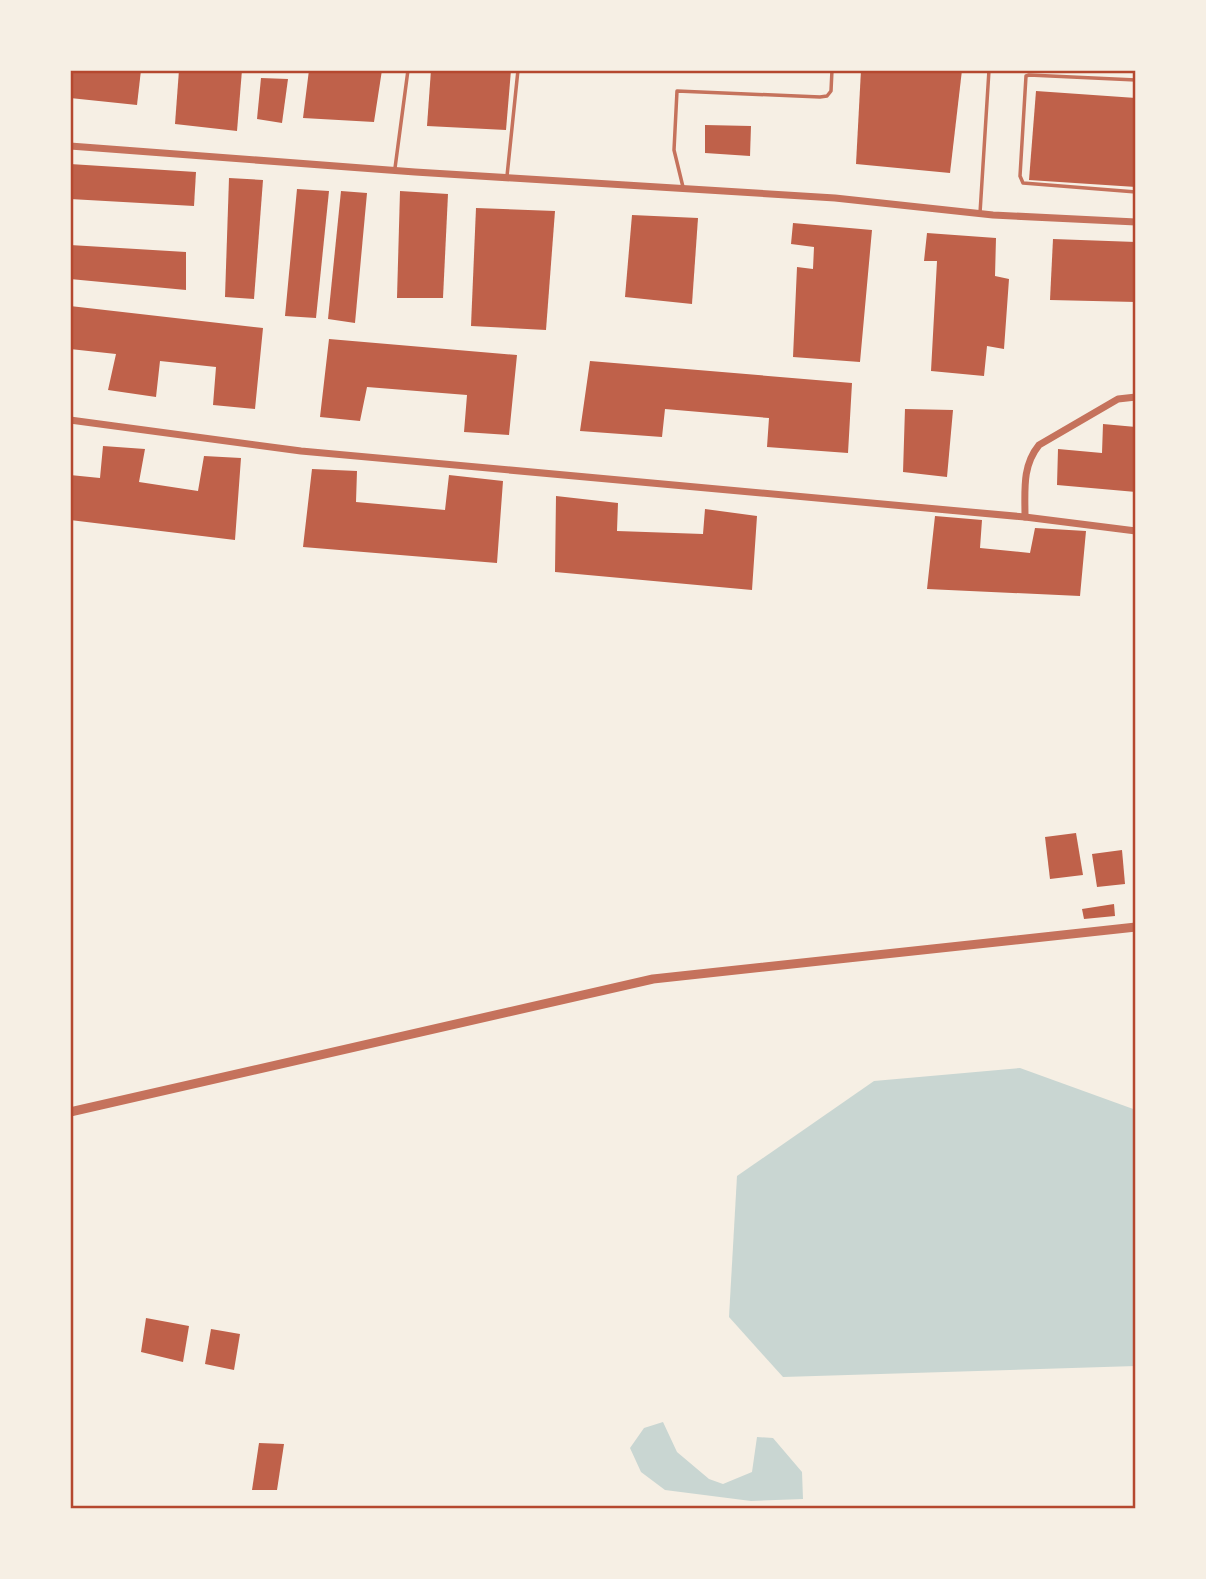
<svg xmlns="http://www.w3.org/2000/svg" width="1206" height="1579" font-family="Helvetica,sans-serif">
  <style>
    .water { fill: #c9d6d2 }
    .building { fill: #bf614a }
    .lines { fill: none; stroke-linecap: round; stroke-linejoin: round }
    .service { stroke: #c5725c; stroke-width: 3.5 }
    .minor { stroke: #c5725c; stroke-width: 7 }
    .tertiary { stroke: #c5725c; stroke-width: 9 }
    .neatline { fill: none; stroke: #b5482f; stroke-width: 2.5 }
  </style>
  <rect width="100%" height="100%" fill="#f6efe4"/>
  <g class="water">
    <path d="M1020,1068L1136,1110V1366L783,1377L729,1317L737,1176L874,1081Z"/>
    <path d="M663,1422L677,1452L709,1479L723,1484L752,1472L757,1437L773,1438L802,1472L803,1499L751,1501L665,1490L641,1472L630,1448L644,1428Z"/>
  </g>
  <g class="building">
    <path d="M70,70H141L137,105L70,98Z"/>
    <path d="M179,70H242L237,131L175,124Z"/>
    <path d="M309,70H382L374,122L303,118Z"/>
    <path d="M431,70H511L506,130L427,126Z"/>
    <path d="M861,70H962L950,173L856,164Z"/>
    <path d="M261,78L288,79L282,123L257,119Z"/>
    <path d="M1036,91L1136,98V187L1029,180Z"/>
    <path d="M705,125L751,126L750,156L705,153Z"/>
    <path d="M70,164L196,172L194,206L70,199Z"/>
    <path d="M229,178L263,180L254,299L225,297Z"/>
    <path d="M297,189L329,191L316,318L285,316Z"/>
    <path d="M341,191L367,193L355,323L328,319Z"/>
    <path d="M400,191L448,194L443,298H397Z"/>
    <path d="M476,208L555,211L546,330L471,326Z"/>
    <path d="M632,215L698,218L692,304L625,297Z"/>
    <path d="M793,223L872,230L860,362L793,357L797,267L813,269L814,247L791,244Z"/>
    <path d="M927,233L996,238L995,276L1009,279L1004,349L987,346L984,376L931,371L937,261H924Z"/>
    <path d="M1053,239L1136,242V302L1050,300Z"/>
    <path d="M70,245L186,252V290L70,279Z"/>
    <path d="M70,306L263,328L255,409L213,405L216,367L160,361L156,397L108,390L116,354L70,349Z"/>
    <path d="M329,339L517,355L509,435L464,432L467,395L367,387L360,421L320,417Z"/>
    <path d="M590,361L852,383L848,453L767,447L769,418L665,409L662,437L580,431Z"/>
    <path d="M905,409L953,410L947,477L903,472Z"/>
    <path d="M1103,424L1136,427V492L1057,485L1058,449L1102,453Z"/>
    <path d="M103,446L145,449L139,482L198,491L204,456L241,458L235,540L70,520V475L100,478Z"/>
    <path d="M312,469L357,471L356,502L445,510L449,475L503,481L497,563L303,547Z"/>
    <path d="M556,496L618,503L617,531L703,534L705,509L757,516L752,590L555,572Z"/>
    <path d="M935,516L982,520L980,548L1030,553L1035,528L1086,531L1080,596L927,589Z"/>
    <path d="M1076,833L1083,875L1050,879L1045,837Z"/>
    <path d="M1122,850L1125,884L1097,887L1092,854Z"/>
    <path d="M1114,904L1115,916L1084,919L1082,909Z"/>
    <path d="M146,1318L189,1326L183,1362L141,1352Z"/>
    <path d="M211,1329L240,1334L234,1370L205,1364Z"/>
    <path d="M259,1443L284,1444L277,1490H252Z"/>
  </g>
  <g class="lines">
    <g class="service">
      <path d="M1136,80L1029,75L1026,76L1020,176L1023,183L1136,192"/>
      <path d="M395,168L408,70"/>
      <path d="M507,176L518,70"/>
      <path d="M683,187L674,150L677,91L820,97L827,96L831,91L832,70"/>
      <path d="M980,213L989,70"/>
    </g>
    <g class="minor">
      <path d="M70,146L415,172L835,198L993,215L1136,222"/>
      <path d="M70,420L301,451L1025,517L1136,531"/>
      <path d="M1025,517C1025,490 1022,466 1039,445L1118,399L1136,397"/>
    </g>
    <path class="tertiary" d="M70,1112L653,979L1136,927"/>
  </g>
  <rect width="1206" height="1579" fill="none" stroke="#f6efe4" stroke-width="144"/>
  <rect x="72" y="72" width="1062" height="1435" class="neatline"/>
</svg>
